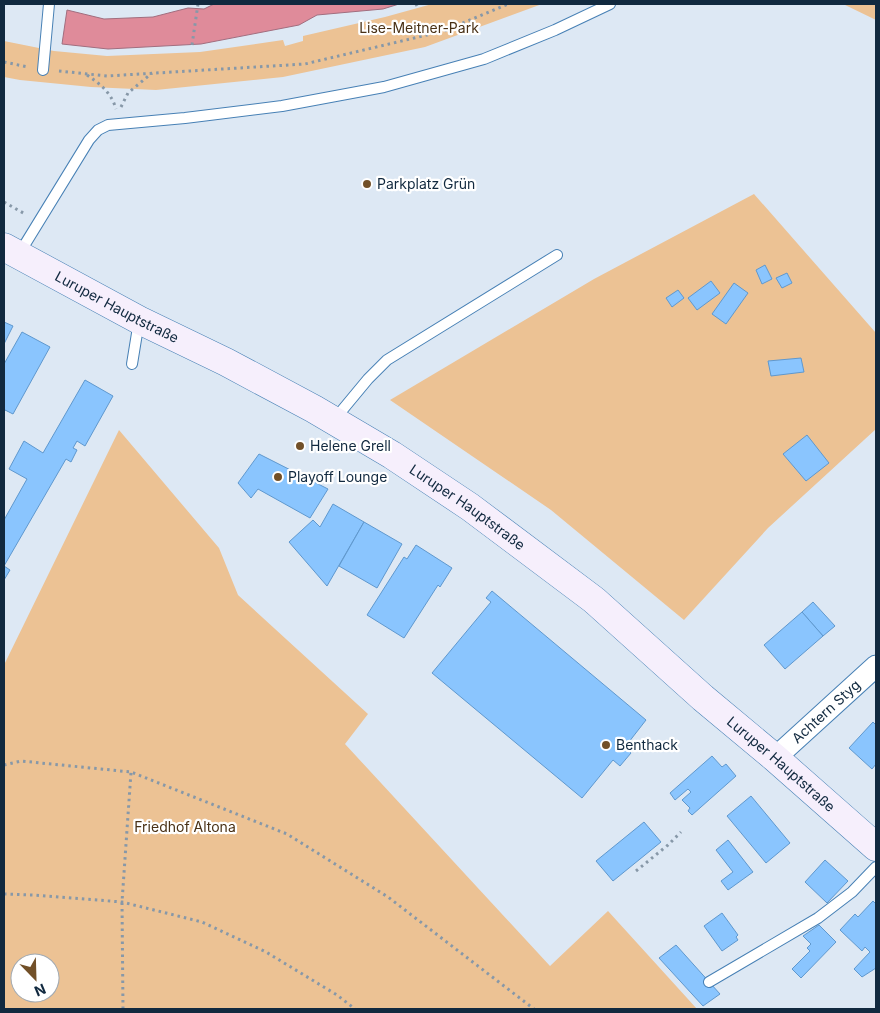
<svg xmlns="http://www.w3.org/2000/svg" width="880" height="1013" font-family="Inter,sans-serif">
  <style>
    .green { fill: #ecc294; fill-rule: evenodd }
    .water { fill: #df8b9a; stroke: #a16e7f }
    .building { fill: #8ac5fe; stroke: #5f98ce }
    .lines { fill: none; stroke-linecap: round; stroke-linejoin: round }
    .service-casing { stroke: #4780b5; stroke-width: 12 }
    .minor-casing { stroke: #4780b5; stroke-width: 23 }
    .secondary-casing { stroke: #4780b5; stroke-width: 29 }
    .path { stroke: #8798a8; stroke-width: 3; stroke-dasharray: 2.5 4; stroke-linecap: butt }
    .service { stroke: #fff; stroke-width: 10 }
    .minor { stroke: #fff; stroke-width: 21 }
    .secondary { stroke: #f6effc; stroke-width: 28 }
    .poi-dot { fill: #725028; stroke: #fff; stroke-width: 2 }
    .labels { text-anchor: middle; stroke-width: 4.5; stroke-linejoin: round; paint-order: stroke }
    .park-label { font-size: 14px; fill: #493116; stroke: #fff }
    .poi-label { font-size: 14px; fill: #11293f; stroke: #fff; text-anchor: start }
    .street-label { font-size: 14px; fill: #11293f; stroke: #fff }
  </style>
  <rect width="100%" height="100%" fill="#dde8f4"/>
  <g class="green">
    <path d="M432,4H542L425,47L283,77L156,90L91,87L20,80L4,77V41L54,51L107,56L200,52L283,40L285,46L303,41V36L385,17Z"/>
    <path d="M843,4H876V20L874,19Z"/>
    <path d="M754,194L876,333V429L768,528L684,620L551,510L390,400L594,279Z"/>
    <path d="M119,430L219,548L238,595L368,714L345,744L550,966L608,911L697,1009H4V665ZM20,963H50V993H20Z"/>
  </g>
  <path class="water" d="M214,4H399L383,9L317,15L299,25L201,44L108,49L62,44L67,10L104,19L153,17L188,8L204,9Z"/>
  <g class="building">
    <path d="M765,265L772,279L762,284L756,270Z"/>
    <path d="M787,273L792,283L782,288L776,278Z"/>
    <path d="M711,281L720,293L697,310L688,298Z"/>
    <path d="M734,283L748,293L726,324L712,314Z"/>
    <path d="M678,290L684,298L672,307L666,298Z"/>
    <path d="M4,322L13,326L4,344Z"/>
    <path d="M22,332L50,347L13,414L5,410L4,413V364Z"/>
    <path d="M801,358L804,372L771,376L768,361Z"/>
    <path d="M85,380L113,396L85,446L77,441L73,448L77,450L71,462L66,459L4,566L10,570L4,580V520L27,479L9,469L24,441L43,453Z"/>
    <path d="M807,435L829,463L806,481L783,454Z"/>
    <path d="M259,454L328,489L310,518L258,489L251,498L238,483Z"/>
    <path d="M333,504L364,522L327,586L289,542L313,520L320,527Z"/>
    <path d="M364,522L402,544L377,588L339,566Z"/>
    <path d="M416,545L452,568L440,587L438,585L404,638L367,615L404,557L407,559Z"/>
    <path d="M492,591L646,720L625,747L631,753L620,766L613,760L582,798L432,673L491,602L486,598Z"/>
    <path d="M813,602L835,626L823,636L802,612Z"/>
    <path d="M802,612L823,636L785,669L764,645Z"/>
    <path d="M873,722L876,725V764L872,769L849,748Z"/>
    <path d="M712,756L722,767L726,764L736,776L692,815L688,811L690,808L682,800L691,792L688,789L675,800L670,793Z"/>
    <path d="M751,796L790,843L766,863L727,816Z"/>
    <path d="M644,822L661,842L613,881L596,861Z"/>
    <path d="M728,840L753,872L728,890L721,881L733,872L716,850Z"/>
    <path d="M825,860L848,881L827,903L805,882Z"/>
    <path d="M873,901L876,904V968L862,977L854,969L870,952L865,947L862,951L840,930L855,914L858,917Z"/>
    <path d="M722,913L738,935L736,937L738,940L722,951L704,926Z"/>
    <path d="M819,925L836,942L801,978L792,969L810,951L807,948L811,944L803,936Z"/>
    <path d="M676,945L720,994L703,1006L659,958Z"/>
  </g>
  <g class="lines">
    <g class="service-casing">
      <g id="service">
        <path d="M43,70L49,4"/>
        <path d="M19,254L89,140L98,130L108,125L185,118L282,106L384,87L484,59L555,30L610,4"/>
        <path d="M132,364L139,321"/>
        <path d="M334,420L368,379L387,360L557,255"/>
        <path d="M709,982L818,918L852,892L876,867"/>
      </g>
    </g>
    <g class="minor-casing">
      <g id="minor">
        <path id="s1" d="M775,758L876,666"/>
      </g>
    </g>
    <g class="secondary-casing">
      <g id="secondary">
        <path id="s2" d="M4,247L139,320L226,362L314,409L392,455L470,507L594,600L703,698L775,758L876,847"/>
      </g>
    </g>
    <g class="path">
      <path d="M416,4L417,6"/>
      <path d="M192,45L198,4"/>
      <path d="M4,62L28,67"/>
      <path d="M59,71L107,76L305,64L444,31L508,4"/>
      <path d="M87,75C100,84 111,92 116,109"/>
      <path d="M121,107L128,93L152,73"/>
      <path d="M4,202L25,214"/>
      <path d="M4,765L21,761L131,772L287,834L388,897L534,1009"/>
      <path d="M636,871L668,845L681,832"/>
      <path d="M4,894L33,895L122,902L202,922L266,952L337,995L355,1009"/>
      <path d="M123,1009L122,902L131,772"/>
    </g>
    <use href="#service" class="service"/>
    <use href="#minor" class="minor"/>
    <use href="#secondary" class="secondary"/>
  </g>
  <g class="poi-dot">
    <circle cx="367" cy="184" r="5"/>
    <circle cx="300" cy="446" r="5"/>
    <circle cx="278" cy="477" r="5"/>
    <circle cx="606" cy="745" r="5"/>
  </g>
  <g class="labels">
    <g class="park-label">
      <text x="419" y="33">Lise-Meitner-Park</text>
      <text x="185" y="832">Friedhof Altona</text>
    </g>
    <g class="poi-label">
      <text x="377" y="189">Parkplatz Grün</text>
      <text x="310" y="451">Helene Grell</text>
      <text x="288" y="482">Playoff Lounge</text>
      <text x="616" y="750">Benthack</text>
    </g>
    <g class="street-label">
      <text dy="5" stroke="none"><textPath href="#s2" startOffset="128">Luruper Hauptstraße</textPath></text>
      <text dy="5" stroke="none"><textPath href="#s2" startOffset="532">Luruper Hauptstraße</textPath></text>
      <text dy="5" stroke="none"><textPath href="#s1" startOffset="69">Achtern Styg</textPath></text>
      <text dy="5" stroke="none"><textPath href="#s2" startOffset="938">Luruper Hauptstraße</textPath></text>
    </g>
  </g>
  <rect width="880" height="1013" fill="none" stroke="#11293f" stroke-width="10"/>
  <g transform="translate(35 978) rotate(157)"><circle r="24" fill="#ffffff" stroke="#a0a9b2"/>
  <path d="M0-4L9 19L0 12L-9 19Z" fill="#725028"/>
  <text y="-8" font-size="14" font-weight="bold" text-anchor="middle" fill="#11293f">N</text>
  </g>
</svg>
